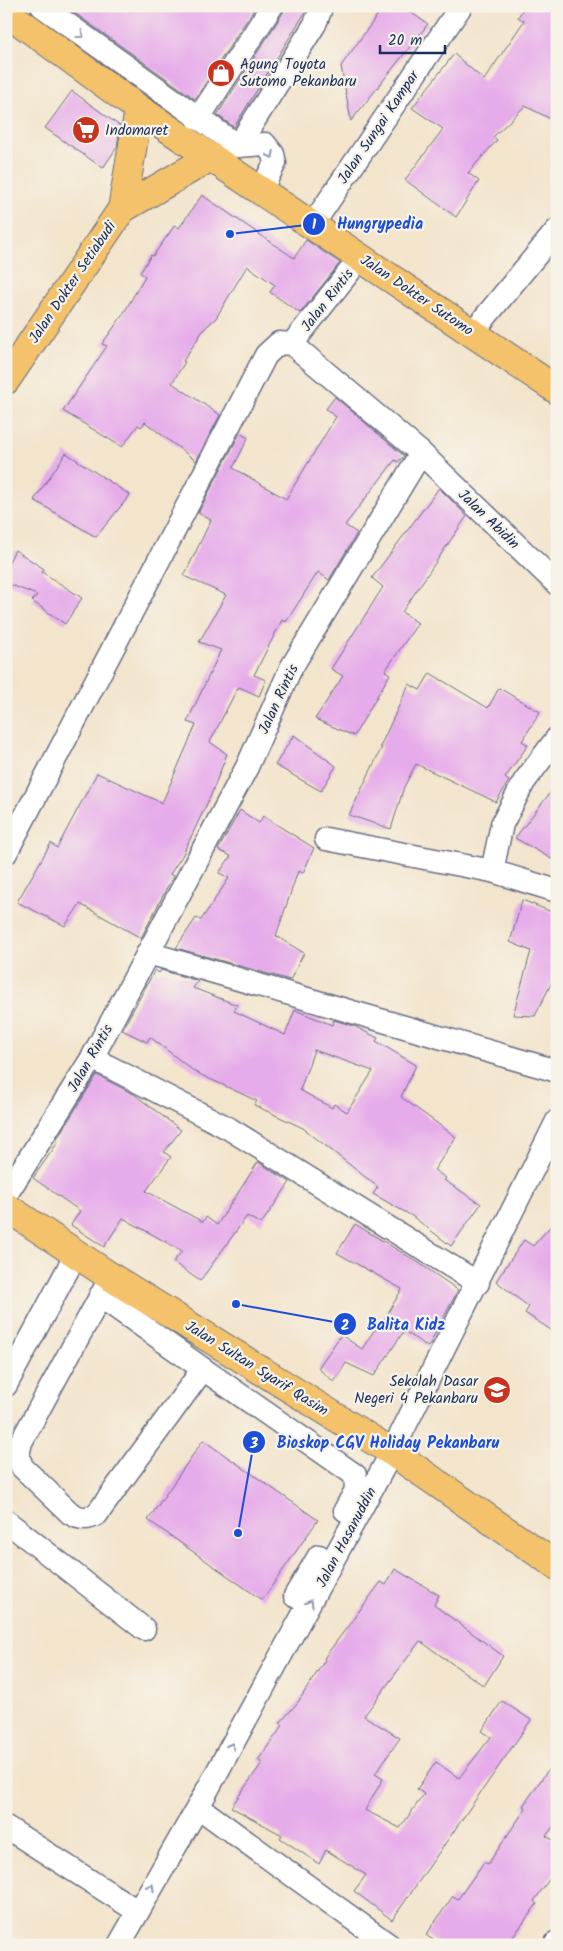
<svg xmlns="http://www.w3.org/2000/svg" width="563" height="1951" font-family="Kalam,sans-serif">
  <style>
    .building { fill: #e6abea; fill-rule: evenodd }
    .lines { fill: none; stroke-linecap: round; stroke-linejoin: round }
    .minor-casing { stroke: #676e84; stroke-width: 25 }
    .major-casing { stroke: #676e84; stroke-width: 30 }
    .minor { stroke: #fff; stroke-width: 22 }
    .major { stroke: #f3c26a; stroke-width: 28 }
    .oneway { stroke: #8d97ae }
    .labels { text-anchor: middle; stroke-width: 4.5; stroke-linejoin: round; paint-order: stroke }
    .poi-label { font-size: 15px; fill: #1b2f5e; stroke: #f7f3e8; text-anchor: start }
    .street-label { font-size: 15px; fill: #1b2f5e; stroke: #f7f3e8 }
    .leader { fill: none; stroke: #1d4ed8; stroke-width: 2 }
    .callout-dot { fill: #1d4ed8; stroke: #f7f3e8; stroke-width: 2 }
    .mark-label { font-size: 15px; text-anchor: middle; font-weight: bold; fill: #fff }
    .callout-label { font-size: 16px; text-anchor: middle; font-weight: bold; fill: #1d4ed8; stroke: #f7f3e8; stroke-width: 4.5; stroke-linejoin: round; paint-order: stroke }
  </style>
  <rect width="100%" height="100%" fill="#f7f3e8"/>
  <filter id="ink" filterUnits="userSpaceOnUse"><feTurbulence type="fractalNoise" baseFrequency=".02" numOctaves="2"/><feDisplacementMap in="SourceGraphic" scale="10" xChannelSelector="R" yChannelSelector="G"/><feConvolveMatrix kernelMatrix="1 2 1 2 8 2 1 2 1" color-interpolation-filters="sRGB"/></filter>
  <filter id="wash" filterUnits="userSpaceOnUse"><feTurbulence type="fractalNoise" baseFrequency=".0096" numOctaves="4" result="noise"/><feDisplacementMap in="SourceGraphic" scale="20" xChannelSelector="R" yChannelSelector="G"/><feGaussianBlur stdDeviation="1.12" result="paint"/><feColorMatrix in="noise" values="0 0 0 0 0 0 0 0 0 0 0 0 0 0 0 0 0 1.4 0 .05"/><feComposite in="paint" operator="in"/></filter>
  <g filter="url(#wash)">
    <rect width="100%" height="100%" fill="#f3e4cc"/>
    <g id="blocks">
      <g class="building">
        <path d="M65,6H256L195,99Z"/>
        <path d="M285,6H305L306,11L234,127L217,115L283,13Z"/>
        <path d="M384,6H401L428,24L351,121L341,66Z"/>
        <path d="M525,6H550L557,11V122L525,106L493,137L497,140L468,173L479,181L456,217L405,180L443,129L412,108L454,54L484,80L524,21L518,17Z"/>
        <path d="M72,91L120,126L117,147L103,168L45,128Z"/>
        <path d="M202,195L294,258L306,240L340,263L300,313L270,292L275,285L247,266L216,318L204,329L183,361L185,362L172,383L220,415L196,461L145,422L141,427L138,425L122,447L63,411L107,346L102,344L122,316L145,276L140,273L151,255L153,256L175,225L179,228Z"/>
        <path d="M335,397L404,456L398,462L395,460L345,525L357,533L329,580L318,572L286,622L282,620L254,675L266,680L259,696L239,687L235,693L210,742L227,754L211,795L182,856L170,874L173,876L141,938L80,904L65,926L17,902L51,843L57,848L97,773L162,803L196,725L187,722L221,650L199,642L226,595L184,576L211,520L198,513L240,433L248,438L233,468L286,499L336,417L326,409Z"/>
        <path d="M66,453L130,495L96,537L34,500Z"/>
        <path d="M439,488L467,516L402,612L418,623L385,671L390,674L354,736L315,719L343,676L331,669L383,587L372,578Z"/>
        <path d="M15,550L44,569L42,572L82,598L65,624L32,601L37,595L6,583V567Z"/>
        <path d="M430,673L488,708L499,688L540,712L522,741L528,745L505,778L509,781L496,802L416,764L404,787L391,829L349,815L382,747H380L409,684L420,690Z"/>
        <path d="M294,735L336,766L321,791L275,765Z"/>
        <path d="M557,784V862L515,838Z"/>
        <path d="M240,810L259,823L263,816L314,848L303,873L298,871L276,936L304,953L290,980L176,948L196,918L201,920L229,878L219,873L231,856L218,850Z"/>
        <path d="M522,900L557,914V972L535,1016L513,1015L531,951L510,942Z"/>
        <path d="M155,970L159,973L161,970L198,981L193,988L237,1005L234,1011L285,1035L295,1010L332,1025L334,1020L354,1026L378,1038L376,1041L416,1065L401,1097L456,1137L434,1170L446,1178L444,1180L481,1204L451,1246L412,1216L373,1194L378,1187L303,1128L254,1105L257,1101L195,1072L150,1037L147,1042L122,1030ZM314,1050L373,1071L347,1112L334,1104L332,1108L300,1090Z"/>
        <path d="M97,1075L135,1095L181,1130L164,1152L171,1157L146,1191L203,1222L206,1217L217,1225L258,1162L290,1182L261,1224L247,1216L200,1281L173,1262L182,1251L123,1218L104,1247L71,1225L80,1211L33,1178L58,1142L56,1140Z"/>
        <path d="M557,1219V1334L525,1313L529,1307L496,1281L524,1240L533,1246Z"/>
        <path d="M355,1224L419,1263L458,1290L428,1347L404,1331L374,1376L346,1363L334,1382L318,1368L341,1335L362,1349L375,1329L378,1330L402,1289L337,1253Z"/>
        <path d="M203,1440L318,1520L262,1600L148,1520Z"/>
        <path d="M395,1569L439,1595L434,1605L503,1656L484,1686L420,1641L364,1716L400,1738L375,1774L383,1779L365,1810L400,1828L424,1794L417,1789L436,1762L459,1778L491,1737L482,1731L502,1701L531,1720L392,1920L354,1891L366,1875L326,1850L319,1864L280,1838L282,1835L231,1807L262,1763L258,1760L283,1725L280,1723L298,1702L325,1660L324,1658L381,1582L386,1585Z"/>
        <path d="M557,1757V1822L546,1836L557,1842V1868L534,1901L537,1904L507,1945H440L426,1935L453,1896L458,1899L484,1862L488,1864L526,1808L523,1806Z"/>
      </g>
    </g>
  </g>
  <g filter="url(#ink)">
    <use href="#blocks" fill-opacity="0" stroke="#676e84" stroke-width="1"/>
    <g class="lines">
      <g class="minor-casing">
        <g id="minor">
          <path d="M42,6L238,146L265,144L273,154L275,163L261,190"/>
          <path d="M198,119L272,6"/>
          <path d="M238,146L315,24L320,11L318,6"/>
          <path d="M313,224L461,6"/>
          <path d="M473,332L557,230"/>
          <path d="M421,453L557,584"/>
          <path d="M326,839L492,871L557,891"/>
          <path d="M6,853L266,355L279,343L292,344"/>
          <path d="M492,871L502,824L524,782L557,738"/>
          <path d="M148,953L557,1071"/>
          <path d="M92,1058L228,1128L478,1283"/>
          <path d="M6,1195L92,1058L247,767L291,668L421,453L292,344L361,257"/>
          <path d="M111,1277L21,1442L18,1455L22,1467L70,1513C79,1519 87,1520 97,1514L203,1369L355,1475L356,1490L345,1510"/>
          <path d="M100,1296L203,1369"/>
          <path d="M6,1385L76,1254"/>
          <path d="M6,1521L144,1629"/>
          <path d="M295,1596L319,1556"/>
          <path d="M198,1807L389,1945"/>
          <path d="M6,1827L137,1911"/>
          <path d="M119,1945L198,1807L392,1452L557,1121"/>
          <path d="M555,1945L557,1942"/>
        </g>
      </g>
      <g class="major-casing">
        <g id="major">
          <path d="M6,12L139,109L557,390"/>
          <path d="M122,209L211,157"/>
          <path d="M6,380L122,209L139,109"/>
          <path d="M6,1207L111,1277L392,1452L557,1566"/>
        </g>
      </g>
      <use href="#minor" class="minor"/>
      <use href="#major" class="major"/>
    </g>
    <defs><path id="oneway-chevron" d="M-2-3.5L2.5 0L-2 3.5" fill="none" stroke-width="1.6" stroke-linecap="round" stroke-linejoin="round" transform="scale(1.25)"/></defs>
    <g class="oneway">
      <use href="#oneway-chevron" transform="translate(81 35) rotate(36)"/>
      <use href="#oneway-chevron" transform="translate(271 155) rotate(63)"/>
      <use href="#oneway-chevron" transform="translate(310 1603) rotate(-62)"/>
      <use href="#oneway-chevron" transform="translate(231 1746) rotate(-61)"/>
      <use href="#oneway-chevron" transform="translate(151 1887) rotate(-60)"/>
    </g>
  </g>
  <defs>
    <g id="shop-disc" transform="scale(1.4375)"><circle r="9.5" fill="#c8321e" stroke="#f7f3e8"/><path d="M-5-2.5h2.3a2.7 3.5 0 0 1 5.4 0H5L5.5 6h-11ZM-1.5-2.5h3a1.5 2.3 0 0 0-3 0Z" fill="#fff"/></g>
    <g id="supermarket-disc" transform="scale(1.4375)"><circle r="9.5" fill="#c8321e" stroke="#f7f3e8"/><path d="M-6-5.5h2.5l.6 2H6L4.5 2H-2.5L-4.4-4H-6ZM-1.5 3.2a1.3 1.3 0 1 0 .1 0ZM3 3.2a1.3 1.3 0 1 0 .1 0Z" fill="#fff"/></g>
    <g id="school-disc" transform="scale(1.4375)"><circle r="9.5" fill="#c8321e" stroke="#f7f3e8"/><path d="M0-5L7-2L0 1L-7-2ZM-4 1L0 2.5L4 1V4Q0 6-4 4Z" fill="#fff"/></g>
  </defs>
  <g fill-rule="evenodd">
    <use href="#shop-disc" x="221" y="73"/>
    <use href="#supermarket-disc" x="86" y="130"/>
    <use href="#school-disc" x="497" y="1390"/>
  </g>
  <g class="labels">
    <g class="poi-label">
      <text x="240" y="69">Agung Toyota<tspan x="240" dy="17">Sutomo Pekanbaru</tspan></text>
      <text x="105" y="135">Indomaret</text>
      <text x="478" y="1386" text-anchor="end">Sekolah Dasar<tspan x="478" dy="17">Negeri 4 Pekanbaru</tspan></text>
    </g>
    <g class="street-label">
      <text transform="translate(378 127) rotate(-56)" y="5">Jalan Sungai Kampar</text>
      <text transform="translate(72 282) rotate(-56)" y="5">Jalan Dokter Setiabudi</text>
      <text transform="translate(417 295) rotate(34)" y="5">Jalan Dokter Sutomo</text>
      <text transform="translate(327 300) rotate(-52)" y="5">Jalan Rintis</text>
      <text transform="translate(489 519) rotate(44)" y="5">Jalan Abidin</text>
      <text transform="translate(278 699) rotate(-65)" y="5">Jalan Rintis</text>
      <text transform="translate(90 1058) rotate(-60)" y="5">Jalan Rintis</text>
      <text transform="translate(257 1368) rotate(32)" y="5">Jalan Sultan Syarif Qasim</text>
      <text transform="translate(346 1537) rotate(-62)" y="5">Jalan Hasanuddin</text>
    </g>
  </g>
  <path class="leader" d="M230 234L314 224M236 1304L345 1324M238 1533L254 1442"/>
  <g class="callout-dot">
    <circle cx="230" cy="234" r="5"/>
    <circle cx="236" cy="1304" r="5"/>
    <circle cx="238" cy="1533" r="5"/>
    <circle cx="314" cy="224" r="12"/>
    <circle cx="345" cy="1324" r="12"/>
    <circle cx="254" cy="1442" r="12"/>
  </g>
  <g class="mark-label">
    <text x="314" y="229">1</text>
    <text x="345" y="1330">2</text>
    <text x="254" y="1448">3</text>
  </g>
  <g class="callout-label">
    <text x="380" y="229">Hungrypedia</text>
    <text x="406" y="1330">Balita Kidz</text>
    <text x="388" y="1448">Bioskop CGV Holiday Pekanbaru</text>
  </g>
  <rect width="563" height="1951" fill="none" stroke="#f7f3e8" stroke-width="25"/>
  <path d="M380 45v8h65v-8" fill="none" stroke="#1b2f5e" stroke-width="2.5"/>
  <text x="388" y="45" font-size="15" fill="#1b2f5e" stroke="#f7f3e8" stroke-width="4" paint-order="stroke">20 m</text>
</svg>
